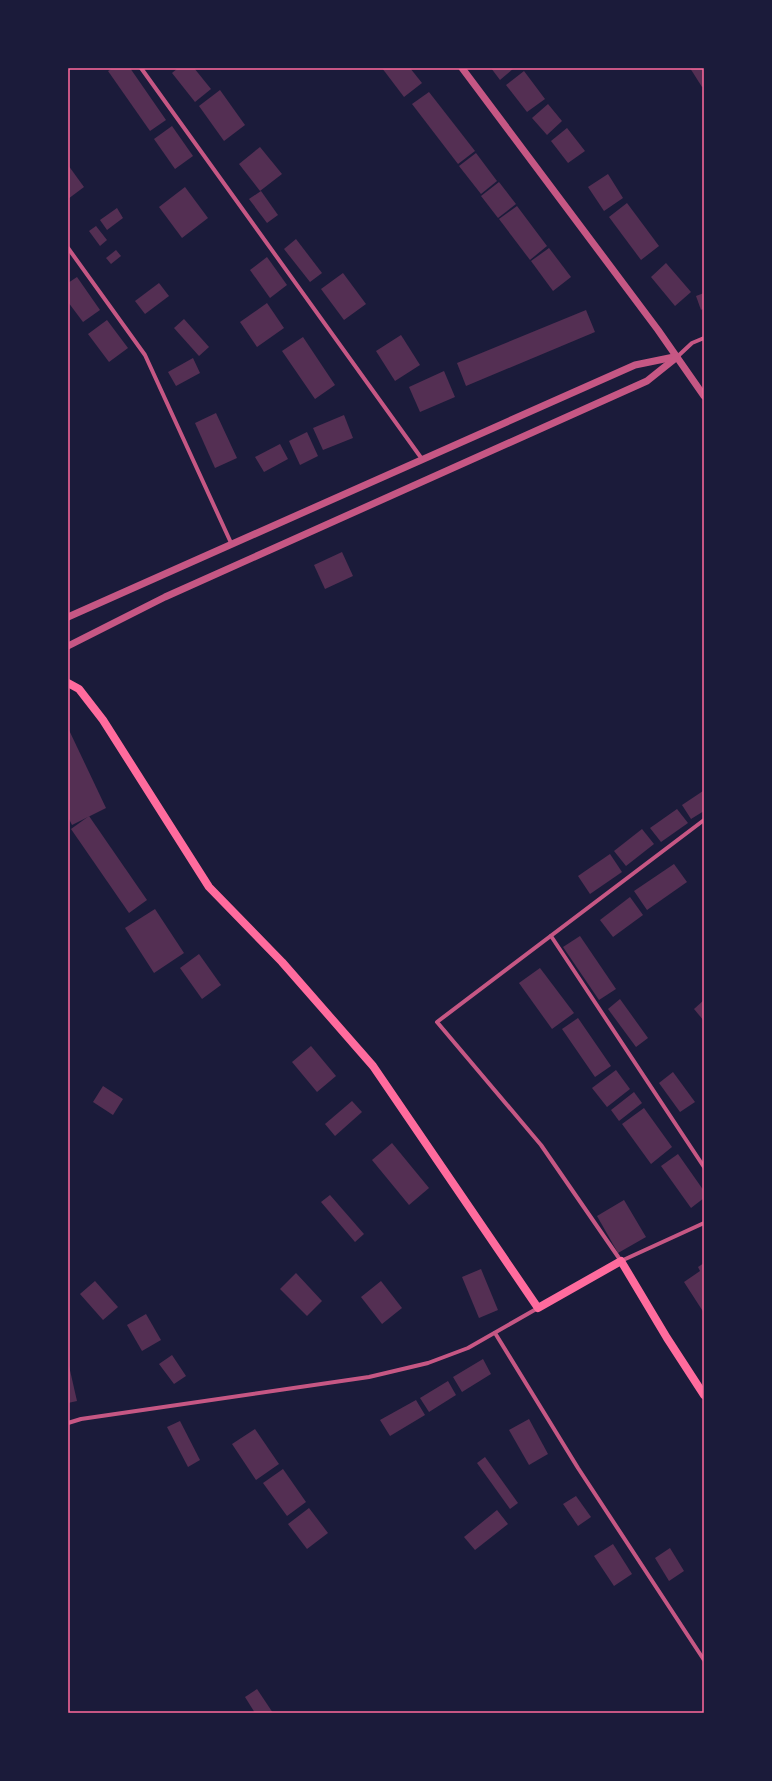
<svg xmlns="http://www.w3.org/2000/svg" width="772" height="1781" font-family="'Times New Roman',serif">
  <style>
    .building { fill: #542f53 }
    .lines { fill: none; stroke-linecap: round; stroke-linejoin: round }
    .minor { stroke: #c65784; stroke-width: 4 }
    .tertiary { stroke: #c65784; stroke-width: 7 }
    .secondary { stroke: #ff6b9d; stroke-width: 8 }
    .neatline { fill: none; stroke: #ff6b9d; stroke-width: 1.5 }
  </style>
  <rect width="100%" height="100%" fill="#1b1b3a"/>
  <g class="building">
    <path d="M113,68H130L166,120L150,131L108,71Z"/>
    <path d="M178,68H194L211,89L195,102L172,73Z"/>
    <path d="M382,68H410L422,83L404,97Z"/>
    <path d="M491,68H514L500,80Z"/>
    <path d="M690,68H704V86L702,87Z"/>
    <path d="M524,71L545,99L527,112L506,85Z"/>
    <path d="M220,90L245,125L224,141L199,106Z"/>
    <path d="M429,92L475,151L458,164L412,104Z"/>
    <path d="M548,104L562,121L547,135L532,118Z"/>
    <path d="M172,126L193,156L175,169L154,139Z"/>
    <path d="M567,128L585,151L568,163L551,141Z"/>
    <path d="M260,147L282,174L260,191L239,164Z"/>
    <path d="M476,153L497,181L481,194L459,166Z"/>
    <path d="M68,165L84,187L68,199Z"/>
    <path d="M608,174L623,198L604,211L588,187Z"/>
    <path d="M499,182L516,204L498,218L481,196Z"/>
    <path d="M185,187L208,218L182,238L159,207Z"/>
    <path d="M261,191L278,215L267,223L249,199Z"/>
    <path d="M627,203L659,246L641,260L609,217Z"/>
    <path d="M517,206L547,246L530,260L499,219Z"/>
    <path d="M117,208L123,218L107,230L100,220Z"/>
    <path d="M96,226L107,240L100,246L89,231Z"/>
    <path d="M296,239L322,273L310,282L284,249Z"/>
    <path d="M549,248L571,277L553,291L531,261Z"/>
    <path d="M116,250L121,256L111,264L106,258Z"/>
    <path d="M267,257L287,285L270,298L250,270Z"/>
    <path d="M666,263L691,292L675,306L651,277Z"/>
    <path d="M343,273L366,304L344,320L321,289Z"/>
    <path d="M77,277L100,310L83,322L68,302V283Z"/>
    <path d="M159,283L169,296L145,314L135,301Z"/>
    <path d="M704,293V308L701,310L696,296Z"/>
    <path d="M267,303L284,328L257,347L240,322Z"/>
    <path d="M586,310L595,332L466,386L457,363Z"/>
    <path d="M184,319L209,347L199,356L174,328Z"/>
    <path d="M107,320L128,348L109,362L88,334Z"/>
    <path d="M401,335L420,365L395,381L376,351Z"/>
    <path d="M303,337L335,385L315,399L282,351Z"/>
    <path d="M193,358L200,373L176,386L168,372Z"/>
    <path d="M444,371L455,397L420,412L409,387Z"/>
    <path d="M216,413L237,458L215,468L195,423Z"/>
    <path d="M344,415L353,438L323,450L313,428Z"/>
    <path d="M307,432L318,456L300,465L289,441Z"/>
    <path d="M280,444L288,459L264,472L255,457Z"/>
    <path d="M342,552L353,576L325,589L314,565Z"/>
    <path d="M68,728L106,808L72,825L68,817Z"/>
    <path d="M703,791L704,811L691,819L682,805Z"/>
    <path d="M677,809L688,823L661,842L650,828Z"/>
    <path d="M89,816L147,900L129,913L71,829Z"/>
    <path d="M642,829L654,844L626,866L614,851Z"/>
    <path d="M610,854L622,872L590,894L578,876Z"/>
    <path d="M674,864L687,882L647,910L634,891Z"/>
    <path d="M630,897L643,915L613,937L600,920Z"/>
    <path d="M155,909L184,953L154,973L125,928Z"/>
    <path d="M580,936L616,989L599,1000L563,947Z"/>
    <path d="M199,954L221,985L202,999L180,968Z"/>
    <path d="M540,968L574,1013L552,1029L519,983Z"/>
    <path d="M620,999L648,1038L636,1047L608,1009Z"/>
    <path d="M704,1000V1021L694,1009Z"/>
    <path d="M578,1018L611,1066L595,1077L562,1029Z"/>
    <path d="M311,1046L336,1076L317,1092L292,1062Z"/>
    <path d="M616,1070L630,1089L607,1107L592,1088Z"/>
    <path d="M673,1072L695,1102L680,1112L659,1083Z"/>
    <path d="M103,1086L123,1099L113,1115L93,1102Z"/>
    <path d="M634,1092L642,1103L619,1121L611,1110Z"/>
    <path d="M352,1101L362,1112L335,1136L325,1124Z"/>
    <path d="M644,1108L672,1147L651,1164L622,1124Z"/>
    <path d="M392,1143L429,1188L409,1205L372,1160Z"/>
    <path d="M678,1154L704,1191V1198L691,1208L661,1166Z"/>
    <path d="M330,1195L364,1234L355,1242L321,1202Z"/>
    <path d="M624,1200L646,1237L618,1253L597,1216Z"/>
    <path d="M704,1263V1313L684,1282L700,1271L698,1267Z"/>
    <path d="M481,1269L498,1310L479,1318L462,1277Z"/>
    <path d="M296,1273L322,1301L307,1316L280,1289Z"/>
    <path d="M95,1281L118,1307L103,1320L80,1294Z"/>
    <path d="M381,1281L402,1308L382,1324L361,1297Z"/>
    <path d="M146,1314L161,1340L142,1351L127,1325Z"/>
    <path d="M172,1355L186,1376L174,1384L159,1364Z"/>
    <path d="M483,1359L491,1374L462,1392L453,1377Z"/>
    <path d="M68,1366H69L77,1401L68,1403Z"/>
    <path d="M448,1381L456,1395L429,1412L420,1398Z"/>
    <path d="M416,1400L425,1415L390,1436L380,1420Z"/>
    <path d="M529,1419L548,1454L529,1465L509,1430Z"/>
    <path d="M180,1421L200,1460L188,1467L167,1427Z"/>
    <path d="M255,1429L279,1464L256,1480L232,1444Z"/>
    <path d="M485,1457L518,1503L510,1509L477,1463Z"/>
    <path d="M283,1469L306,1502L287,1516L263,1483Z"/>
    <path d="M576,1496L591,1517L578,1526L563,1504Z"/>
    <path d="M309,1508L328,1533L307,1549L288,1524Z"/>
    <path d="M497,1510L508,1524L475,1550L464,1537Z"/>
    <path d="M613,1544L632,1574L614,1586L594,1556Z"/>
    <path d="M670,1548L684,1571L669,1581L655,1558Z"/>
    <path d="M257,1689L273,1713H255L245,1697Z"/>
  </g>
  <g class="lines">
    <g class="minor">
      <path d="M141,68L422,459"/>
      <path d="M68,248L145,355L232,545"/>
      <path d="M677,357L692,343L704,338"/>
      <path d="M704,820L437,1022L541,1145L621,1261L704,1223"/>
      <path d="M551,936L704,1167"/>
      <path d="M495,1333L578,1468L704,1660"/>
      <path d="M68,1423L81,1419L369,1377L428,1363L468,1348L538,1308"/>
    </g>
    <g class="tertiary">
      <path d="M462,68L658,330L704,396"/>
      <path d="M68,617L635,365L674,357"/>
      <path d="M68,646L165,597L647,381L677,357"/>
    </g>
    <path class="secondary" d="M68,683L79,689L103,720L209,887L282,962L373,1066L538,1308L621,1261L667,1338L704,1395"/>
  </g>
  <rect width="772" height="1781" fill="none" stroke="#1b1b3a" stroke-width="138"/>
  <rect x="69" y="69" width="634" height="1643" class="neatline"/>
</svg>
